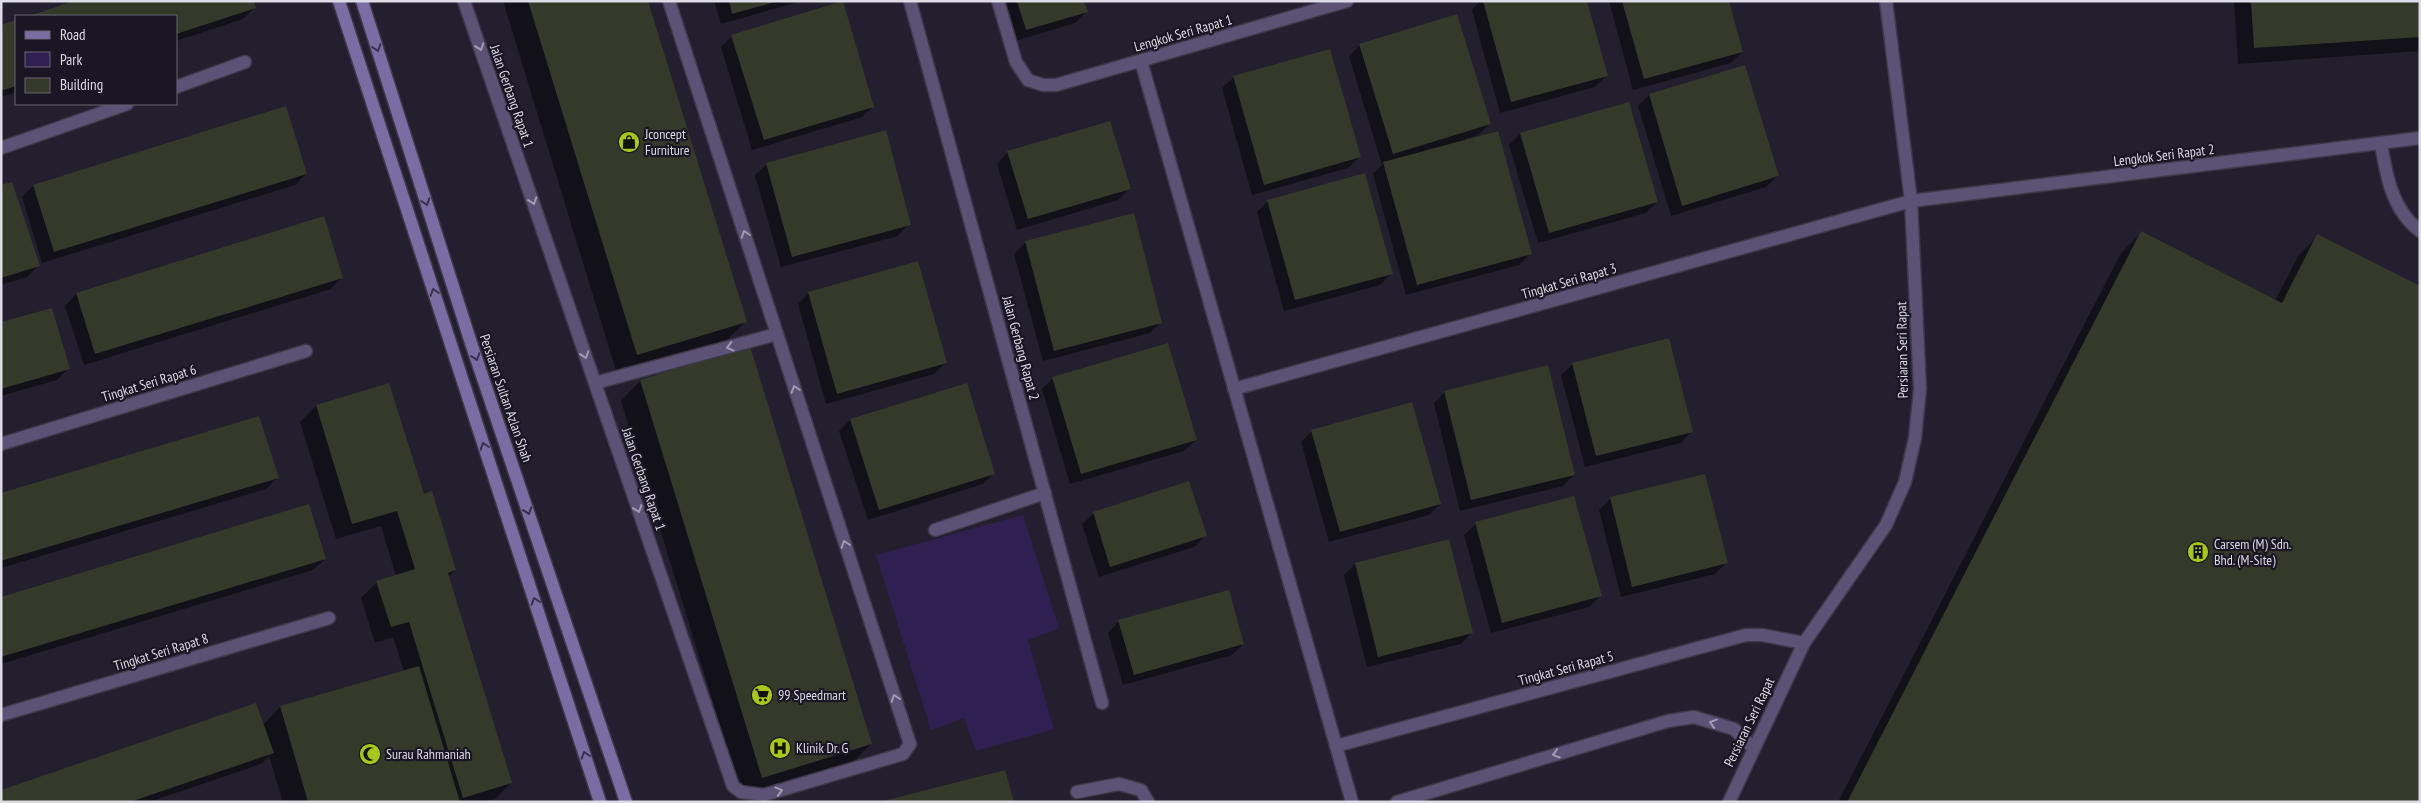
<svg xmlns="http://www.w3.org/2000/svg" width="2421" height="803" font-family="'PT Sans Narrow',sans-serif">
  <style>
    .green { fill: #302052 }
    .shadow { fill: #0007 }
    .building { fill: #353929 }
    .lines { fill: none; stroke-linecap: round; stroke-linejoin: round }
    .lane-casing { stroke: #3d3948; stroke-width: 15 }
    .street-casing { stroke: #3d3948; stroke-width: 15 }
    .secondary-casing { stroke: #3d3948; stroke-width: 15 }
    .lane { stroke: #5b5275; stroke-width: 12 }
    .street { stroke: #5b5275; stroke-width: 12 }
    .secondary { stroke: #7b6da4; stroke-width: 12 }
    .oneway { stroke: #a29db3 }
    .oneway2 { stroke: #37304a }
    .labels { text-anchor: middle; stroke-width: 4.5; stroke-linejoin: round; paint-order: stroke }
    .street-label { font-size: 14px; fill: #dddbe5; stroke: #1a1624 }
    .poi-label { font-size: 14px; fill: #dddbe5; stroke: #1a1624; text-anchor: start }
  </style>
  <rect width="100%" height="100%" fill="#231f2e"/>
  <path class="green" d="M1023,515L1059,628L1028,640L1054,729L976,751L964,718L931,730L876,555Z"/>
  <g class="shadow">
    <path d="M78,1L254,8L243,19L176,41V16H31Z"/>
    <path d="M503,1H647L745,322L726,341L617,374Z"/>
    <path d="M714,1H801L721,24Z"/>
    <path d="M1003,1H1083L1086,12L1075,23L1015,41Z"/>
    <path d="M1480,1H1586L1606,76L1595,87L1500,113L1472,10Z"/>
    <path d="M1609,1H1728L1742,52L1731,63L1633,90Z"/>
    <path d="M2234,1H2420V51L2238,64Z"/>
    <path d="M16,21V92L1,97V26Z"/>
    <path d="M732,36L873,106L862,117L752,150L721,47Z"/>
    <path d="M1360,45L1490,124L1478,135L1465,139L1530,254L1519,265L1406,295L1373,174L1382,165L1349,56Z"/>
    <path d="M1744,66L1778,176L1766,187L1671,216L1638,106L1649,95Z"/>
    <path d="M1234,77L1359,157L1348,168L1252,195L1222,88Z"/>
    <path d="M286,108L306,174L295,185L42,263L22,197L33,186Z"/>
    <path d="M1520,134L1657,202L1646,213L1538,243L1509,145Z"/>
    <path d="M1008,152L1129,189L1118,200L1017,230L997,164Z"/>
    <path d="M767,164L909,224L898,236L781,267L755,175Z"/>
    <path d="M1,187L38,266L27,277L1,285Z"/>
    <path d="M1268,201L1391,274L1380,285L1284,311L1257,212Z"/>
    <path d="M1133,215L1161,322L1150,333L1043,361L1014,254L1025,243Z"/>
    <path d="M323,218L342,277L331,289L84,365L65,306L76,294Z"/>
    <path d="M2141,233L2275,301L2298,256L2318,236L2420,802H1838L2121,253Z"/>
    <path d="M809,293L945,363L934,374L826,404L798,304Z"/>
    <path d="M1,324L68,369L57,380L1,396Z"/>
    <path d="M1573,364L1692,431L1681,443L1585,467L1561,375Z"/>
    <path d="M1053,378L1196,440L1184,451L1070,484L1042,389Z"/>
    <path d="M640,381L871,744L851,764L742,797L621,401Z"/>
    <path d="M1445,392L1574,475L1563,486L1460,511L1434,403Z"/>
    <path d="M316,406L423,495L455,570L448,577L511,783L495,799L485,802H283L269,756L261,764L149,802H1L263,725L280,707L404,671L393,637L375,643L361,598L377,582L396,576L381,526L336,539L300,422Z"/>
    <path d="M850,420L994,473L983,484L868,520L839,431Z"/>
    <path d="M1312,431L1440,504L1429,515L1329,542L1301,442Z"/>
    <path d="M1704,475L1726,563L1715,574L1621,597L1599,510L1610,499Z"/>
    <path d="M277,478L266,489L1,568V494Z"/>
    <path d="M1094,513L1205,536L1194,547L1099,577L1082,524Z"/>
    <path d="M1476,524L1600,596L1589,607L1491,633L1464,535Z"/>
    <path d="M1448,541L1472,632L1461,644L1367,667L1344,575L1355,564Z"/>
    <path d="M325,559L313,570L1,664V598Z"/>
    <path d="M1119,621L1243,644L1232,655L1123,685L1108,633Z"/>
  </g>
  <g class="building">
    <path d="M74,1H254L256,8L176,34V16H29Z"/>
    <path d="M528,1H648L747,322L637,355Z"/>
    <path d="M729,1H775V2L732,14Z"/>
    <path d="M843,1L874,107L764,140L731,35Z"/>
    <path d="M1017,1H1084L1088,12L1026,30Z"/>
    <path d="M1483,1H1587L1608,76L1511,102Z"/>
    <path d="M1622,1H1729L1743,52L1644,79Z"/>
    <path d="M2251,1H2420V37L2254,48Z"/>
    <path d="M1457,14L1491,124L1393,154L1359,44Z"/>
    <path d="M16,20V86L1,91V25Z"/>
    <path d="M1330,49L1361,157L1264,185L1233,76Z"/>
    <path d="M1745,65L1779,176L1682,206L1649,94Z"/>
    <path d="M1629,102L1658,202L1549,233L1520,133Z"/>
    <path d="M286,106L307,174L54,252L33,185Z"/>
    <path d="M1110,121L1131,189L1028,219L1007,151Z"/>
    <path d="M886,130L911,225L792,257L766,163Z"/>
    <path d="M1498,131L1532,254L1417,285L1383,162Z"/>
    <path d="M1365,173L1393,274L1295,300L1267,200Z"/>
    <path d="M12,182L40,266L1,278V185Z"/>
    <path d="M1134,213L1162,323L1054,351L1025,241Z"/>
    <path d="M324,216L343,278L95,354L76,293Z"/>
    <path d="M2141,231L2282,303L2317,234L2420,286V802H1847Z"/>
    <path d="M918,261L947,363L837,394L808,292Z"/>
    <path d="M52,308L70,369L1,389V322Z"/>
    <path d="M1669,338L1693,432L1596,456L1572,363Z"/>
    <path d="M1168,343L1197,440L1081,474L1052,377Z"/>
    <path d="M750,346L872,744L762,778L640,380Z"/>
    <path d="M1548,365L1575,475L1471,500L1444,391Z"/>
    <path d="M389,383L424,494L432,491L456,570L448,573L512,783L463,798L409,622L391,627L376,581L415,569L397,511L352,524L316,405Z"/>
    <path d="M967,383L995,474L879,510L850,419Z"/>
    <path d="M1412,402L1441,504L1340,532L1311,430Z"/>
    <path d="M259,416L279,478L1,561V493Z"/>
    <path d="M1705,474L1728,563L1632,587L1610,497Z"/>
    <path d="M1189,481L1207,536L1110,567L1093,512Z"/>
    <path d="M1574,496L1602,596L1502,623L1475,522Z"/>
    <path d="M309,504L326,559L1,657V597Z"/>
    <path d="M1449,539L1473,633L1378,657L1355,563Z"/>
    <path d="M1229,590L1244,644L1134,675L1118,620Z"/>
    <path d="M419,666L460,802H308L280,706Z"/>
    <path d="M256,703L274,753L130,802H1V790Z"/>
    <path d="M1005,770L1014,802H883V801Z"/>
  </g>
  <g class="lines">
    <g class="lane-casing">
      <g id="lane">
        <path d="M669,1L910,744"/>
        <path d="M998,1L1016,62L1028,80"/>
        <path d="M2381,143C2386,175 2392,210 2420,231"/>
        <path d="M595,383L777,334"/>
        <path d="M935,530L1045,493"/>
        <path d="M1077,792L1119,784L1141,790L1148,802"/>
        <path d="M1397,802L1668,721L1694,717L1734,729L1753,748"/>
      </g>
    </g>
    <g class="street-casing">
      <g id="street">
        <path d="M464,1L733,786L741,792L764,795L903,754L910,744"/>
        <path d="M910,1L1102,703"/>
        <path d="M1141,61L1352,802"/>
        <path d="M1028,80L1043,85H1056L1347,1"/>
        <path d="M176,87L245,62"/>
        <path d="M1,148L127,104"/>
        <path d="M1234,389L1911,201L2420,138"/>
        <path d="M1,444L306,351"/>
        <path d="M1,715L329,618"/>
        <path d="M1336,746L1746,635H1762L1804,643"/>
        <path d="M1729,802L1804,643L1886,525L1905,482L1915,438L1920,389L1911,201L1886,1"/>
      </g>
    </g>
    <g class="secondary-casing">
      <g id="secondary">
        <path d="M339,1L600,802"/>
        <path d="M362,1L471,343L626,802"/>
      </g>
    </g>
    <use href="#lane" class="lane"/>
    <use href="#street" class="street"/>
    <use href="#secondary" class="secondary"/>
  </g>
  <defs><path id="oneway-chevron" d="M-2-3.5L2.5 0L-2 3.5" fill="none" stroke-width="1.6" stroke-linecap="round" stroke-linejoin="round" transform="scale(1.25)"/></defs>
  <g class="oneway">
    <use href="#oneway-chevron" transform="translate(480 47) rotate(71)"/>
    <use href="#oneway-chevron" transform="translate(533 201) rotate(71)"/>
    <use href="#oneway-chevron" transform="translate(745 234) rotate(-108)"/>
    <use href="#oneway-chevron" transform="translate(730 347) rotate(165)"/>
    <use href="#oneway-chevron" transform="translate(585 355) rotate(71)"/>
    <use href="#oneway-chevron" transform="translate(795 389) rotate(-108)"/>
    <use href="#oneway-chevron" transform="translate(638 509) rotate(71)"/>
    <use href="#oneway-chevron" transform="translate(845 544) rotate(-108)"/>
    <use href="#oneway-chevron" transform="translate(895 698) rotate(-108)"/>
    <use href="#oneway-chevron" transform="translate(1713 723) rotate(-162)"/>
    <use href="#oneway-chevron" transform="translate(1556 754) rotate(163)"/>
    <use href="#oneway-chevron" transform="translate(779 791) rotate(-16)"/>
  </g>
  <g class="oneway2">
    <use href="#oneway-chevron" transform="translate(377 48) rotate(72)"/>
    <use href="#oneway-chevron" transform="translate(426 202) rotate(72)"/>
    <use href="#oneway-chevron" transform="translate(434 292) rotate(-108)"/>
    <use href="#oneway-chevron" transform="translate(476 357) rotate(71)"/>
    <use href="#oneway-chevron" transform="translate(484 446) rotate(-108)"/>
    <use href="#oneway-chevron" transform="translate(528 511) rotate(71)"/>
    <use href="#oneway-chevron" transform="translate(535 601) rotate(-108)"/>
    <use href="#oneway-chevron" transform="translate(585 755) rotate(-108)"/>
  </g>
  <defs>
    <g id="shop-disc" transform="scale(1.125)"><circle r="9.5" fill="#a9c71a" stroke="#1a1624"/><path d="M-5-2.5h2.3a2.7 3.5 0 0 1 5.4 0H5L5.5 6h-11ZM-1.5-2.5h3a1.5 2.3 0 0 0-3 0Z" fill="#111"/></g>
    <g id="building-disc" transform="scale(1.125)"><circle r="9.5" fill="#a9c71a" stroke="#1a1624"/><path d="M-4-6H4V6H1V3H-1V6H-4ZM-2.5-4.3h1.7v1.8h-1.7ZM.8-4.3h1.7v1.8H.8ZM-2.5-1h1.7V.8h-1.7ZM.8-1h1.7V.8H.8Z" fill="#111"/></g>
    <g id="supermarket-disc" transform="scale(1.125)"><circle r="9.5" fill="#a9c71a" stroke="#1a1624"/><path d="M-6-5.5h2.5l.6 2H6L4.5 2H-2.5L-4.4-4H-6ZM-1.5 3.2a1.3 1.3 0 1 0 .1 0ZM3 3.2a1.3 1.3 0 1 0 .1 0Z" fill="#111"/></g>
    <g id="hospital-disc" transform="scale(1.125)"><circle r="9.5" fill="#a9c71a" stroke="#1a1624"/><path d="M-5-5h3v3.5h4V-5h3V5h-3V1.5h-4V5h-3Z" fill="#111"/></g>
    <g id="mosque-disc" transform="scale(1.125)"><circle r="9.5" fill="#a9c71a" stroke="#1a1624"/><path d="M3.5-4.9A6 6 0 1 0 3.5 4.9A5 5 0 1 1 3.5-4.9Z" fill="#111"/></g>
  </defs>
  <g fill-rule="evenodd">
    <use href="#shop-disc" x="629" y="142"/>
    <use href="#building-disc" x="2198" y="552"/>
    <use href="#supermarket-disc" x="762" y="695"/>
    <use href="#hospital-disc" x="780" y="748"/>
    <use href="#mosque-disc" x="370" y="754"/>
  </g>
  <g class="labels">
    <g class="street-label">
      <text transform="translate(1183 33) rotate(-16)" y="5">Lengkok Seri Rapat 1</text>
      <text transform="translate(512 96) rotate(71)" y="5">Jalan Gerbang Rapat 1</text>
      <text transform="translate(2164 155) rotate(-7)" y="5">Lengkok Seri Rapat 2</text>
      <text transform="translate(1569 281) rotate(-16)" y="5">Tingkat Seri Rapat 3</text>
      <text transform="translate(1021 348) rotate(75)" y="5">Jalan Gerbang Rapat 2</text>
      <text transform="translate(1902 350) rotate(-91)" y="5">Persiaran Seri Rapat</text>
      <text transform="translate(149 383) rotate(-17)" y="5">Tingkat Seri Rapat 6</text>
      <text transform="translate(506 398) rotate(71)" y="5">Persiaran Sultan Azlan Shah</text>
      <text transform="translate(644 479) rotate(71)" y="5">Jalan Gerbang Rapat 1</text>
      <text transform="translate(161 652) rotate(-17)" y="5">Tingkat Seri Rapat 8</text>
      <text transform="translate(1566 668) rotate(-15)" y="5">Tingkat Seri Rapat 5</text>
      <text transform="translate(1749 722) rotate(-64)" y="5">Persiaran Seri Rapat</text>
    </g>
    <g class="poi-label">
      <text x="645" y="139">Jconcept<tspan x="645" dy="16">Furniture</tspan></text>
      <text x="2214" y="549">Carsem (M) Sdn.<tspan x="2214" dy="16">Bhd. (M-Site)</tspan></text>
      <text x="778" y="700">99 Speedmart</text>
      <text x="796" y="753">Klinik Dr. G</text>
      <text x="386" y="759">Surau Rahmaniah</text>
    </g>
  </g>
  <rect width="2421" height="803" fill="none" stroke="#dddbe5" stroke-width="5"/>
  <rect x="15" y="15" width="162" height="90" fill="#1a1624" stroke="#686571"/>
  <rect x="25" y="31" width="25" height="8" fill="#7b6da4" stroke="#686571"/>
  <text x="60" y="40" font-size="15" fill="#dddbe5">Road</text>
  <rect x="25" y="52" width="25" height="15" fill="#302052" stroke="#686571"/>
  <text x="60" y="65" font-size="15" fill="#dddbe5">Park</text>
  <rect x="25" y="78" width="25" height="15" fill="#353929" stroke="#686571"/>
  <text x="60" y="90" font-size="15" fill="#dddbe5">Building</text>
</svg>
